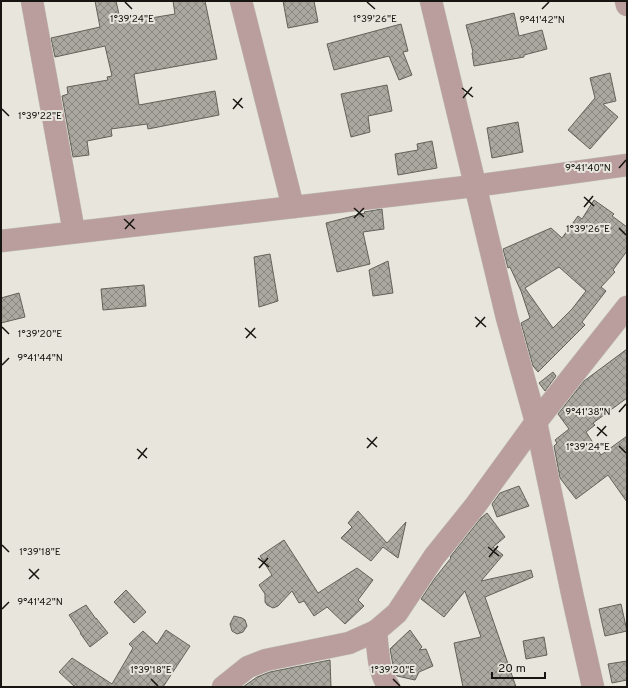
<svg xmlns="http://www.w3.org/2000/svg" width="628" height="688" font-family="Overpass,sans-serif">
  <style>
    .building { fill: url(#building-cross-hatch); stroke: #636158; fill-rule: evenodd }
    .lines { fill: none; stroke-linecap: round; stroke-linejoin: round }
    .minor-casing { stroke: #c2c0b7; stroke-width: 23 }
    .minor { stroke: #b99e9d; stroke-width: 22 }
    .ticks { fill: none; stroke: #161511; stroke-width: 1.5 }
    .ticks-label { font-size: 10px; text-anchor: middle; fill: #161511; stroke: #e8e6dc; stroke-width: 4; stroke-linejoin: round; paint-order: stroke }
  </style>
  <defs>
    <pattern id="building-cross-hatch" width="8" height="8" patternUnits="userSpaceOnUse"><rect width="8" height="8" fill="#aaa89f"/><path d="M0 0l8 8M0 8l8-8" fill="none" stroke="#898880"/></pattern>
  </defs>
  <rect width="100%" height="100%" fill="#e8e6dc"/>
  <g class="building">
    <path d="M95,1H116L121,23L175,14L173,1H205L217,59L134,74L139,105L215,91L219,115L148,129L147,124L111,129L112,136L87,141L89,155L73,157L62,96L68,94L67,87L108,80L107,77L112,76L105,46L55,57L51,38L100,27Z"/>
    <path d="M283,1H314L318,22L288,28Z"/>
    <path d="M514,13L519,36L542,30L547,49L524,55V57L474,66L472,53L473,52L466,25Z"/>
    <path d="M401,24L408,51L403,52L412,75L399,80L389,56L334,70L327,44Z"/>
    <path d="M610,73L616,101L603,104L618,117L590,149L568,130L595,98L590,78Z"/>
    <path d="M387,85L392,111L368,116L370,132L351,137L341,94Z"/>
    <path d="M518,122L523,152L492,158L487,128Z"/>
    <path d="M432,141L437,168L398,175L395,154L418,150L417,144Z"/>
    <path d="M594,200L614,214L612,216L627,227V251L613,270L615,272L601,287L606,291L582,322L585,325L538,372L533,366L521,323L530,318L521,291L510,267L508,268L503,249L551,228L562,238L578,216L582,219ZM559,267L586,291L572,309L553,328L525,288Z"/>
    <path d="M382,209L384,229L363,232L370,264L337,272L326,223L365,213L364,212Z"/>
    <path d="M270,254L278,301L259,307L254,257Z"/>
    <path d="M388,261L393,293L373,296L369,270Z"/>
    <path d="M144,285L146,306L103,310L101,289Z"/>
    <path d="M19,293L25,317L1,323V298Z"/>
    <path d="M627,349V398L593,423L595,425L586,432L601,455L627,436V502L608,475L576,499L560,478L554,446L557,443L555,440L569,429L558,414L584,381Z"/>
    <path d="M553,372L556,376L545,391L539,383Z"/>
    <path d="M519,486L529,506L497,517L492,504L500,493Z"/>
    <path d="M358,511L387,543L406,522L398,558L383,547L371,561L341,538L352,527L348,523Z"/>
    <path d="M487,513L505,537L493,547L503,555L481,581L531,570L533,577L485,597L516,687H463L454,643L481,637L465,591L444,617L421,599L435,578L451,558L450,557L481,518Z"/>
    <path d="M284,540L318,593L357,568L373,580L358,600L364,606L345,624L327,607L314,616L304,601L299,603L292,591L278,606L273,608L267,605L265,602V594L259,585L272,575L260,556Z"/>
    <path d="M126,590L146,612L134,623L114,602Z"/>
    <path d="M621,604L627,631L605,636L599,609Z"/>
    <path d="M86,605L96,619V618L108,633L90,647L80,633H81L69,615Z"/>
    <path d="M234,616L242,618L245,620L247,626L243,632L237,634L232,631L230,624Z"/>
    <path d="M166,630L190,646L163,687H75L59,672L72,658L112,684L133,648L129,644L143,631L157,644Z"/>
    <path d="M410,630L422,647L419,650L426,649L433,666L419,672L415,680L397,676L393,665L390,649Z"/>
    <path d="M544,637L547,655L526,659L523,641Z"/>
    <path d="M330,660L331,687H243L257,677L270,672Z"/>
    <path d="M627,661V680L612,683L608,664Z"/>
  </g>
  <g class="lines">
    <g class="minor-casing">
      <g id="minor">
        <path d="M32,1L74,232"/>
        <path d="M241,1L293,207"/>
        <path d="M431,1L507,318L536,422L573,598L593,687"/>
        <path d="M626,1L627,5"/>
        <path d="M1,241L474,186L627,165"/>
        <path d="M376,631C378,650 378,672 389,687"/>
        <path d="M223,687L248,667L266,660L349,643L376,631L397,613L434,557L475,506L536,422L627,307"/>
      </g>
    </g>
    <use href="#minor" class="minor"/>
  </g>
  <path class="ticks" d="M125,2L132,9M367,2L375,9M542,9L549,2M462,88L473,97M463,98L472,87M233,99L243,108M2,109L9,116M233,109L242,98M619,168L626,160M584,197L594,206M584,207L593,196M354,208L364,217M354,218L364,208M124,219L135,229M619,228L626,235M125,229L134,219M475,317L486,327M2,327L9,334M476,327L485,317M245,328L256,338M246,338L255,328M2,365L9,358M619,412L626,404M597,427L607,436M597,436L606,426M367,438L377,447M619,446L626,453M367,448L377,437M137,449L147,458M138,459L147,448M2,545L9,552M488,547L499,556M489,557L498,546M258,558L269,567M259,568L268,558M29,569L39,579M29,579L39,569M2,609L9,602M151,679L158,686M393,679L400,686"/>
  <g class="ticks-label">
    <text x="132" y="22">1°39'24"E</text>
    <text x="375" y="22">1°39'26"E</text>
    <text x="542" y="23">9°41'42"N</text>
    <text x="40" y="119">1°39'22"E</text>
    <text x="588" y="171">9°41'40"N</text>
    <text x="588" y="232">1°39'26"E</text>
    <text x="40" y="337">1°39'20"E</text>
    <text x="40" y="361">9°41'44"N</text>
    <text x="588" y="415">9°41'38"N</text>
    <text x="588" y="450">1°39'24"E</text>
    <text x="40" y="555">1°39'18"E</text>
    <text x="40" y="605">9°41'42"N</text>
    <text x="151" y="673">1°39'18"E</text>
    <text x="393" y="673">1°39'20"E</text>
  </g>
  <rect width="628" height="688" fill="none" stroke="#161511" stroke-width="4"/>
  <path d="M492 672v6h53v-6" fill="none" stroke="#161511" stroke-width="2"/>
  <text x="498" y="672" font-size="12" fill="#161511" stroke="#e8e6dc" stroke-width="3" paint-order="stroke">20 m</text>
</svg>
